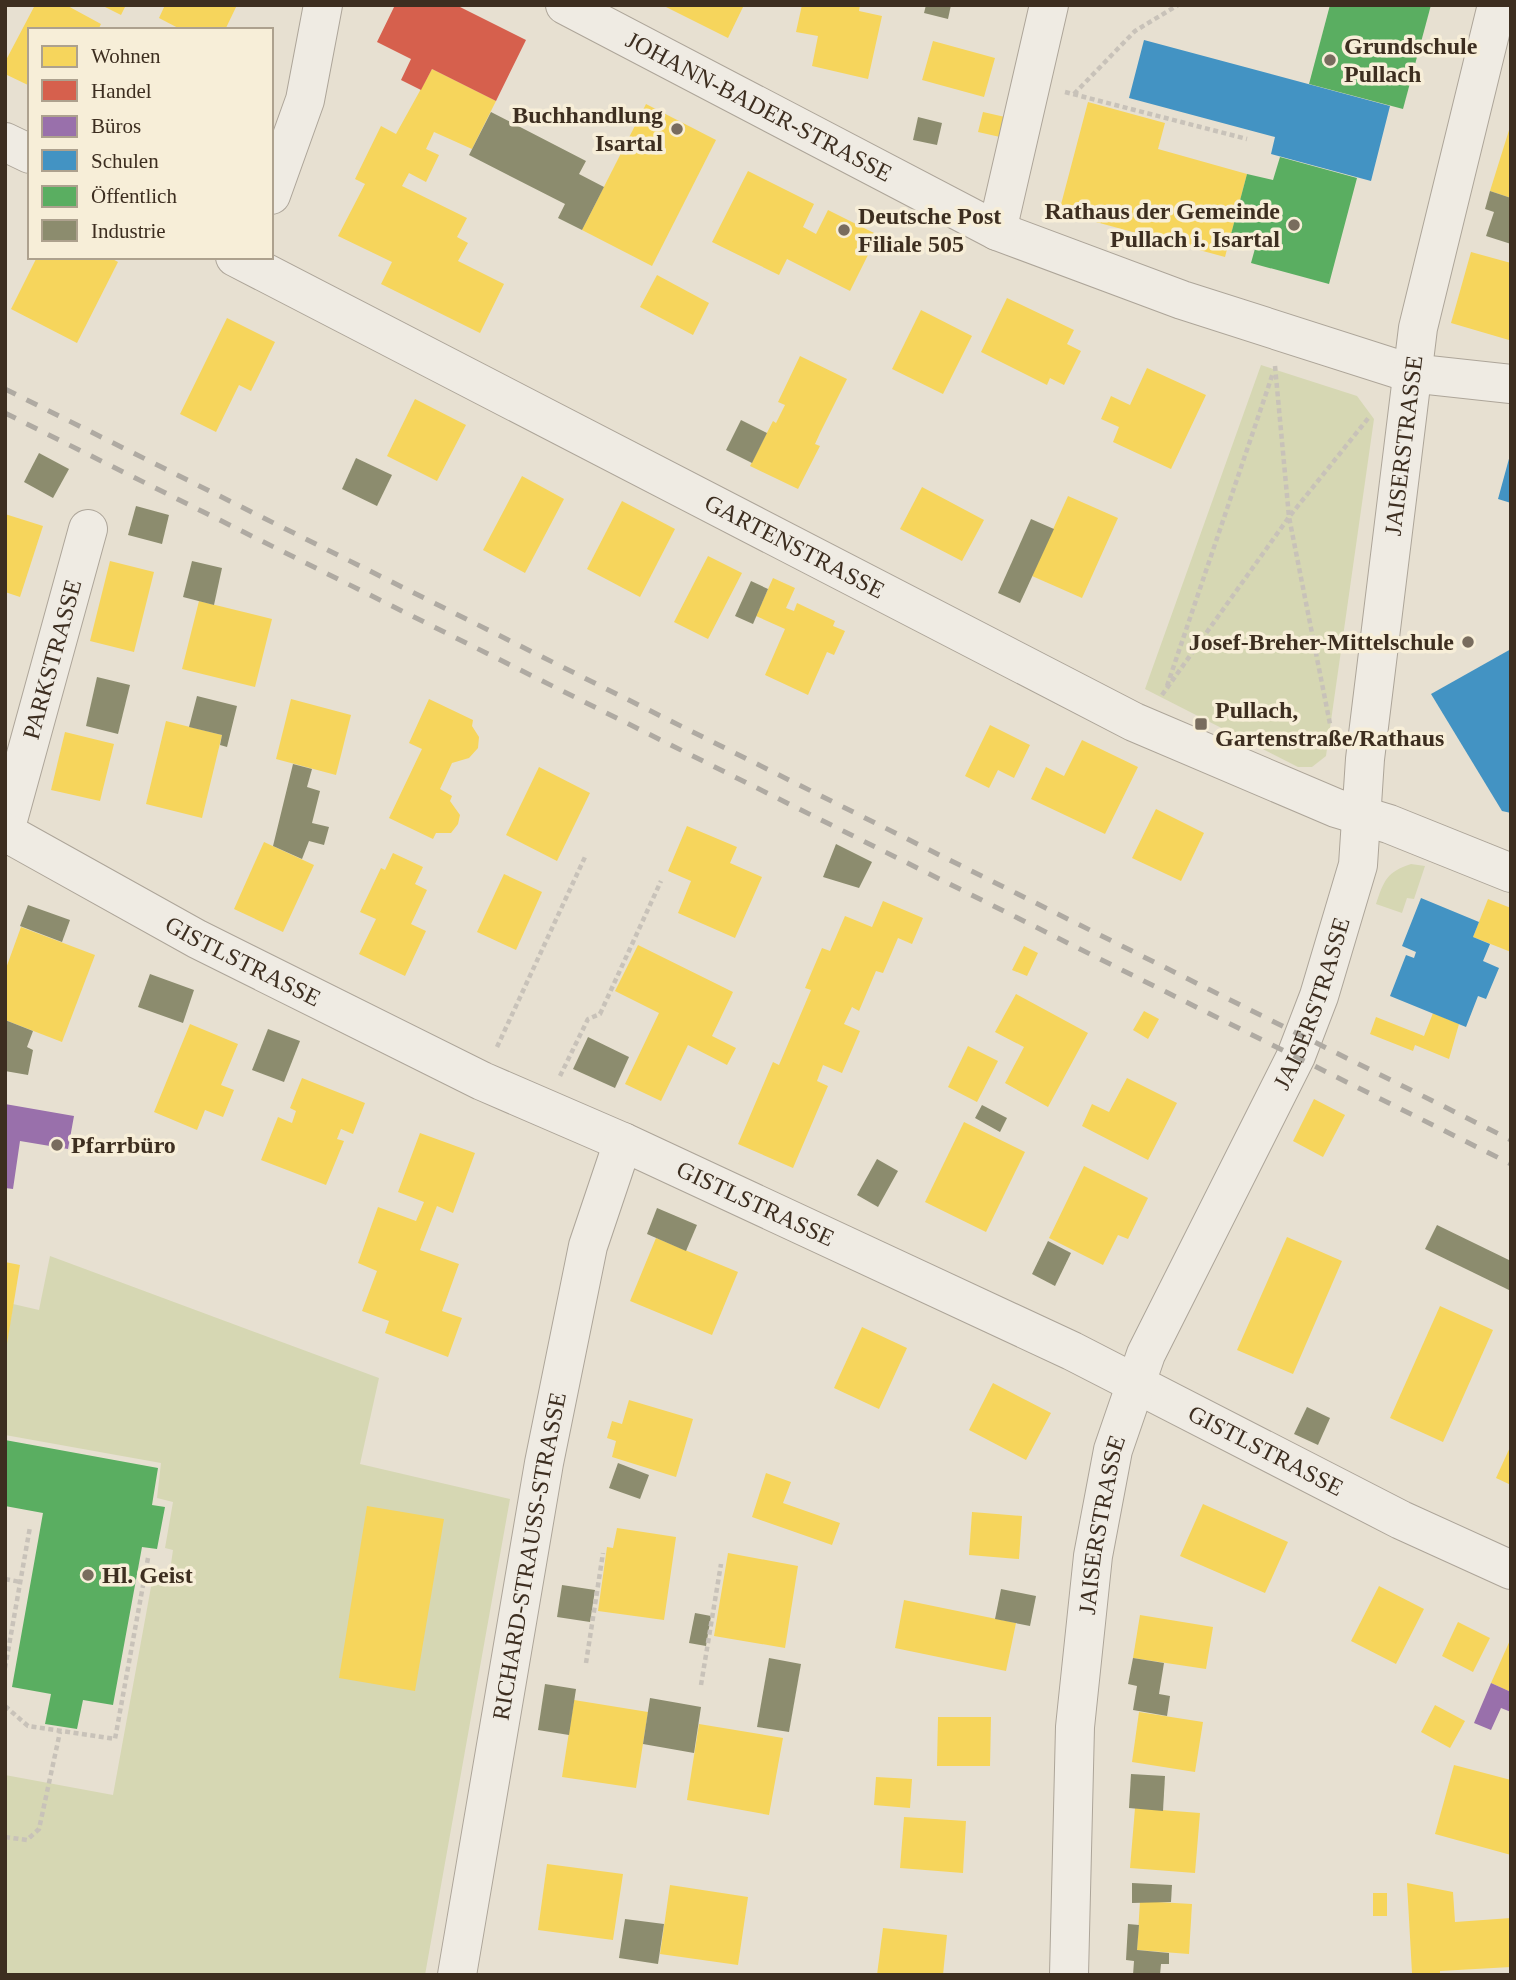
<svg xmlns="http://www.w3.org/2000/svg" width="1516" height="1980" font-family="Georgia,serif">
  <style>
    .green { fill: #d6d7b3 }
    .homes { fill: #f6d55c }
    .shops { fill: #d6604d }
    .offices { fill: #9970ab }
    .schools { fill: #4393c3 }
    .public { fill: #5aae61 }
    .industry { fill: #8c8c6e }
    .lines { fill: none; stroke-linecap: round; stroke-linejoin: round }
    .minor-casing { stroke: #ada599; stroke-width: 40 }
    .path { stroke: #c8c2b9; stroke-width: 4.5; stroke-dasharray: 5 3.5; stroke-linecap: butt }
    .minor { stroke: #efebe3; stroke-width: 38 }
    .rail { stroke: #afaaa2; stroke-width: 5; stroke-dasharray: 12 12; stroke-linecap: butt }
    .poi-dot { fill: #786c5e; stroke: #f7eed8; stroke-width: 2.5 }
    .labels { text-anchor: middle; stroke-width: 7; stroke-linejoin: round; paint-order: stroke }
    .poi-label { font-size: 24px; font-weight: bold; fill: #3d2e20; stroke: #f7eed8; text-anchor: start }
    .street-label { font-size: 24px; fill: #3d2e20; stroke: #f7eed8 }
  </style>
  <rect width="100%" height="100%" fill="#e7e0d1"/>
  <g class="green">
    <path d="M1261,365L1357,396L1374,419L1326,756L1312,767H1298L1145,689Z"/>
    <path d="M1411,864L1425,866L1414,899L1407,898L1402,913L1376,904C1384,880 1387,872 1411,864Z"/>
    <path d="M50,1256L379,1378L360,1464L510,1499L425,1975H5V1775L113,1795L153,1576L169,1578L173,1550L165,1548L173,1502L157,1498L161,1463L5,1435V1355L13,1304L39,1310Z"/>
  </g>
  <g class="homes">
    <path d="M35,5H66L101,24L98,30H30V86L5,74V62Z"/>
    <path d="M101,5H126L121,15Z"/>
    <path d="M165,5H237L225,30H182L159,18Z"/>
    <path d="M662,5H744L728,38Z"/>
    <path d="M802,5H860L859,11L882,16L868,79L812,66L818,36L796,32Z"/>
    <path d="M933,41L995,58L984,97L922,80Z"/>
    <path d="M432,69L496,101L472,149L434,132L426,149L439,155L426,182L409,173L402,186L467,218L457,237L468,243L458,261L504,284L480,333L381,284L392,262L338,236L365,184L355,179L381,126L396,134Z"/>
    <path d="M1088,102L1165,123L1158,149L1247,174L1225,257L1059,212Z"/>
    <path d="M646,104L716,140L652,266L582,230Z"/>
    <path d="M983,112L1005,117L1000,137L978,132Z"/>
    <path d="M1510,127H1511V198L1490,191Z"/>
    <path d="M748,171L814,204L803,227L816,234L828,210L878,235L850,291L787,259L779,275L712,242Z"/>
    <path d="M1471,252L1511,263L1509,340L1451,323Z"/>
    <path d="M37,257H109L118,262L77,343L11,309Z"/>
    <path d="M657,275L709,303L693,335L640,307Z"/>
    <path d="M1007,298L1074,330L1067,344L1081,351L1064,385L1050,378L1047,385L981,352Z"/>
    <path d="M921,310L972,336L943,394L892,369Z"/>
    <path d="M227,318L275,342L251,391L239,385L216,432L180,414Z"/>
    <path d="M800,356L847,379L820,433L815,444L820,446L798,489L750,466L773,421L776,423L785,405L778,402Z"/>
    <path d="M1147,368L1206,395L1171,469L1113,442L1119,427L1101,419L1111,396L1130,405Z"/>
    <path d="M415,399L466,425L437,481L387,456Z"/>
    <path d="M522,476L564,499L525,573L483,550Z"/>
    <path d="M922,487L984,520L962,561L900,529Z"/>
    <path d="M1068,496L1118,518L1082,598L1032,576Z"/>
    <path d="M622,501L675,529L640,597L587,569Z"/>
    <path d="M5,514L43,526L20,597L5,592Z"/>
    <path d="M708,556L742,573L708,639L674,622Z"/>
    <path d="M110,561L154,572L134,652L90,641Z"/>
    <path d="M773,578L795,588L786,608L794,611L797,603L835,621L833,626L845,631L834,655L827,652L808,695L765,675L785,629L756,616Z"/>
    <path d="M199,601L272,619L255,687L182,669Z"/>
    <path d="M291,699L351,715L336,775L276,759Z"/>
    <path d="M429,699L473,720L472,726L479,737L478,748L469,758L452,763L440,789L452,796L450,801L460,815L458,824L451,833H436L433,839L389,818L422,749L409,743Z"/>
    <path d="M166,721L222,735L202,818L146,804Z"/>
    <path d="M990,725L1030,745L1014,778L998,770L989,788L965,776Z"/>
    <path d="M65,732L114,744L100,801L51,790Z"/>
    <path d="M1082,740L1138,767L1105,834L1031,799L1046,767L1064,776Z"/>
    <path d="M539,767L590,793L557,861L506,835Z"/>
    <path d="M1156,809L1204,833L1181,881L1132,858Z"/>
    <path d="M687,826L737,847L730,863L762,877L735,938L678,913L691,881L668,871Z"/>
    <path d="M264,842L314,865L283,932L234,909Z"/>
    <path d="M393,853L423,867L415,884L427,890L411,924L426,931L405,976L359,954L376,919L360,912L381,868L385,870Z"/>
    <path d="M504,874L542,892L516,950L477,932Z"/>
    <path d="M1488,899L1511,908V952L1473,937Z"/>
    <path d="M883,901L923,918L912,944L898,938L883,973L876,971L859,1011L852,1007L844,1024L860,1031L842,1073L823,1065L817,1081L828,1086L793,1168L738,1144L773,1062L779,1065L811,990L805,988L822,948L830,951L845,916L872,927Z"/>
    <path d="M21,927L95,955L62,1042L5,1020V971Z"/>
    <path d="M638,945L733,992L712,1036L736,1048L727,1065L688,1045L661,1101L625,1084L659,1013L615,991Z"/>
    <path d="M1024,946L1038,953L1027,976L1012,970Z"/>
    <path d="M1016,994L1088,1033L1048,1107L1005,1083L1024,1047L995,1032Z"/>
    <path d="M1144,1011L1159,1019L1148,1039L1133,1030Z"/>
    <path d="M1433,1013L1459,1024L1449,1059L1415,1045L1413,1051L1370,1034L1376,1017L1424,1036Z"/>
    <path d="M190,1024L238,1044L221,1085L234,1090L223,1117L205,1110L197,1130L154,1112Z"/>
    <path d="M968,1046L998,1061L977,1102L948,1087Z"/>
    <path d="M302,1078L365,1103L353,1134L341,1129L337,1139L344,1141L326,1185L261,1160L278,1117L292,1123L296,1111L290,1108Z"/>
    <path d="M1127,1078L1177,1103L1148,1160L1082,1126L1092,1104L1109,1112Z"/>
    <path d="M1314,1099L1345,1115L1323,1157L1293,1141Z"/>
    <path d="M964,1122L1025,1152L986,1232L925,1202Z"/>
    <path d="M420,1133L475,1153L453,1213L437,1206L420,1250L459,1264L442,1311L462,1318L448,1357L385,1333L389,1321L362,1311L377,1271L358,1263L378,1207L416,1221L424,1202L398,1192Z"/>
    <path d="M1084,1166L1148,1198L1128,1239L1118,1235L1103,1265L1049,1238Z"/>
    <path d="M1287,1237L1342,1261L1293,1374L1237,1350Z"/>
    <path d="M656,1238L738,1272L712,1335L630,1301Z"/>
    <path d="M5,1262L20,1265L7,1344H5Z"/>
    <path d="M1440,1306L1493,1330L1443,1442L1390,1418Z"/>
    <path d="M862,1327L907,1348L879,1409L834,1388Z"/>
    <path d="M993,1383L1051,1413L1026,1460L969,1430Z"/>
    <path d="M629,1400L693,1419L676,1477L612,1457L616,1441L607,1438L612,1421L622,1424Z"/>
    <path d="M1511,1445V1485L1496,1478Z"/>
    <path d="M766,1473L791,1482L783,1503L840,1523L832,1545L752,1517Z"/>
    <path d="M1203,1504L1288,1542L1265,1593L1180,1556Z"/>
    <path d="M367,1506L444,1519L415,1691L339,1678Z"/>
    <path d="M972,1512L1022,1516L1019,1559L969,1555Z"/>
    <path d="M617,1528L676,1537L664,1620L598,1611L607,1547L613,1548Z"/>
    <path d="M728,1553L798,1566L785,1648L714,1636Z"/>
    <path d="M1379,1586L1424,1609L1396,1664L1351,1641Z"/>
    <path d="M904,1600L1016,1623L1006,1671L895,1648Z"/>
    <path d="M1140,1615L1213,1627L1206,1669L1133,1658Z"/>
    <path d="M1458,1622L1490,1638L1473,1672L1442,1656Z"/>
    <path d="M1511,1638V1692L1491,1683Z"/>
    <path d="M574,1700L648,1712L636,1788L562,1777Z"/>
    <path d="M1435,1705L1465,1721L1450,1748L1421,1732Z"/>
    <path d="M1139,1712L1203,1722L1195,1772L1132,1762Z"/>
    <path d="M938,1717H991L990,1766H937Z"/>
    <path d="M699,1724L783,1738L769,1815L687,1800Z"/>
    <path d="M1454,1765L1511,1780V1855L1435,1834Z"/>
    <path d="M876,1777L912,1779L910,1808L874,1805Z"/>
    <path d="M1135,1808L1200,1813L1195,1873L1130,1868Z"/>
    <path d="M904,1817L966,1821L963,1873L900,1868Z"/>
    <path d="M547,1864L623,1874L613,1940L538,1930Z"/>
    <path d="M1407,1883L1453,1892L1455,1922L1511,1918V1967L1440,1971V1975L1412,1973Z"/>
    <path d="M670,1885L748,1897L738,1965L660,1954Z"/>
    <rect x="1373" y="1893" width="14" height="23"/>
    <path d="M1140,1901L1192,1904L1189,1954L1137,1950Z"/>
    <path d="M883,1928L947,1935L943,1975H877Z"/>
  </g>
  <path class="shops" d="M395,5H456L526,40L496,101L432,69L421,90L401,80L411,59L377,42Z"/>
  <g class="offices">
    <path d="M5,1104L74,1116L68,1149L20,1141L13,1189L5,1188Z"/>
    <path d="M1491,1683L1511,1692V1712L1501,1708L1491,1730L1474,1723Z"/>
  </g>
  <g class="schools">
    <path d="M1144,40L1390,106L1371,181L1271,154L1275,137L1129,98Z"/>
    <path d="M1510,455H1511V503L1498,499Z"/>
    <path d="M1511,649V813L1502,811L1431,694Z"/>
    <path d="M1421,898L1479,922L1473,937L1490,944L1483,961L1499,968L1486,999L1478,996L1466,1027L1390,996L1406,955L1414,958L1416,952L1402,946Z"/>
  </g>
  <g class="public">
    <path d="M1330,5H1431L1403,109L1309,84Z"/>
    <path d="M1280,157L1357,178L1329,284L1251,263L1256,245L1230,238L1247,174L1273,180Z"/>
    <path d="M5,1440L158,1468L152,1505L165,1507L157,1549L142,1547L113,1705L83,1700L77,1729L45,1724L51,1694L12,1687L43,1513L5,1506Z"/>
  </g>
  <g class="industry">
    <path d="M926,5H951L948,19L924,13Z"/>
    <path d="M491,112L586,161L579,174L604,187L582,230L558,218L565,204L469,155Z"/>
    <path d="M918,117L942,123L937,145L913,140Z"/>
    <path d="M1490,191L1511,198V244L1486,236L1494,212L1485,209Z"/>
    <path d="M741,420L767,433L752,463L726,450Z"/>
    <path d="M39,453L69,469L53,498L24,482Z"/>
    <path d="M356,458L392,475L377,506L342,489Z"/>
    <path d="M136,506L169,515L162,544L128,535Z"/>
    <path d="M1031,519L1054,529L1020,603L998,593Z"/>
    <path d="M192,561L222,568L214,605L183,597Z"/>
    <path d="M751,581L768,589L753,624L735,616Z"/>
    <path d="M97,677L130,685L118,734L86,726Z"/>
    <path d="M197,696L237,706L227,747L220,745L222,735L189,727Z"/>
    <path d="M293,764L312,769L307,787L320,791L312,823L329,827L324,845L309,841L302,859L273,846Z"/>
    <path d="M836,844L872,862L859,888L823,877Z"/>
    <path d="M28,905L70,920L62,942L20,926Z"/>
    <path d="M150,974L194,990L183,1023L138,1007Z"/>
    <path d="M5,1020L33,1031L27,1047L33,1050L28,1075L5,1071Z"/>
    <path d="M268,1029L300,1041L284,1082L252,1070Z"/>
    <path d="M588,1037L629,1057L615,1088L573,1069Z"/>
    <path d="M982,1105L1007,1118L1000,1132L975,1118Z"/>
    <path d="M877,1159L898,1171L878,1207L857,1195Z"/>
    <path d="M657,1208L697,1225L686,1251L647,1234Z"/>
    <path d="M1437,1225L1511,1261V1291L1425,1249Z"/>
    <path d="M1048,1241L1071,1253L1055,1286L1032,1274Z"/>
    <path d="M1307,1407L1330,1418L1318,1445L1294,1434Z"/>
    <path d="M618,1463L649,1475L640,1499L609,1488Z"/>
    <path d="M562,1585L595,1590L590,1622L557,1617Z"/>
    <path d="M1001,1589L1036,1596L1030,1626L995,1619Z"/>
    <path d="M695,1613L711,1616L706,1646L689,1643Z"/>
    <path d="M769,1658L801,1664L789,1732L757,1727Z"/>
    <path d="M1133,1658L1164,1663L1159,1694L1170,1696L1167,1716L1133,1710L1137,1686L1128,1684Z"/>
    <path d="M545,1684L576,1689L569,1735L538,1730Z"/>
    <path d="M650,1698L701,1707L694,1753L643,1744Z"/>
    <path d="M1131,1774L1165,1776L1163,1811L1129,1808Z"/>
    <path d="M1132,1883L1172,1885L1171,1902L1132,1903Z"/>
    <path d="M625,1919L664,1924L658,1964L619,1958Z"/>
    <path d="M1128,1924L1139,1925L1137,1950L1169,1953V1964H1161L1160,1975H1133L1134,1961L1126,1960Z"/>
  </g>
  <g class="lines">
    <g class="minor-casing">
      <g id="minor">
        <path id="s1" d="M565,5L997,231L1182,300L1410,373L1511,384"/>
        <path d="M5,142L30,154"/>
        <path d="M271,195L305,100L323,5"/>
        <path d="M997,231L1049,5"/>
        <path id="s2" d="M235,257L1134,722L1336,808L1389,824L1511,873"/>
        <path id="s3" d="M5,831L88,529"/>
        <path id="s4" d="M5,832L197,939L482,1081L623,1142L1072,1351L1401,1520L1511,1570"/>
        <path id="s5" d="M457,1975L544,1463L588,1246L623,1142"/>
        <path id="s6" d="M1069,1975L1075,1727L1093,1556L1113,1450L1146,1354L1296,1056L1319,996L1358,865L1365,759L1418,328L1497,5"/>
      </g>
    </g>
    <g class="path">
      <path d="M1065,92L1247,139"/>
      <path d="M1074,94L1135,31L1178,5"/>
      <path d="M1275,366L1289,517L1330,724"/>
      <path d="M1167,686L1273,373"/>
      <path d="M1162,695L1289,517L1370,416"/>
      <path d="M497,1047L585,857"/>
      <path d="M560,1076L588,1019L600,1014L661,881"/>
      <path d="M5,1579L20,1582"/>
      <path d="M586,1663L603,1553"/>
      <path d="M5,1668L30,1527"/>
      <path d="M701,1685L721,1564"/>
      <path d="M5,1706L28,1726L115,1739L148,1558"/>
      <path d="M5,1837L27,1840L39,1829L60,1732"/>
    </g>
    <use href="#minor" class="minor"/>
    <g class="rail">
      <path d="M5,389L1511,1140"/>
      <path d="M5,413L1511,1164"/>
    </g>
  </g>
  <g class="poi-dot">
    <circle cx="1330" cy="60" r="7"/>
    <circle cx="677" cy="129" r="7"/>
    <circle cx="1294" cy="225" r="7"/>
    <circle cx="844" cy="230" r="7"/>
    <circle cx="1468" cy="642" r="7"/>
    <rect x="1194" y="717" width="14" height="14" rx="3.5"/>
    <circle cx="57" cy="1145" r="7"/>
    <circle cx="88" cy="1575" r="7"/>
  </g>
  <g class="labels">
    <g class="poi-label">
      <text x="1344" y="54">Grundschule<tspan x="1344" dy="28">Pullach</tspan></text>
      <text x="663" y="123" text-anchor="end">Buchhandlung<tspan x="663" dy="28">Isartal</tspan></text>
      <text x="1280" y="219" text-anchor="end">Rathaus der Gemeinde<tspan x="1280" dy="28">Pullach i. Isartal</tspan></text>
      <text x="858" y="224">Deutsche Post<tspan x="858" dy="28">Filiale 505</tspan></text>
      <text x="1454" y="650" text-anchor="end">Josef-Breher-Mittelschule</text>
      <text x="1215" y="718">Pullach,<tspan x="1215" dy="28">Gartenstraße/Rathaus</tspan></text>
      <text x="71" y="1153">Pfarrbüro</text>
      <text x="102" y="1583">Hl. Geist</text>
    </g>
    <g class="street-label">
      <text dy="8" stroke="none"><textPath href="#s1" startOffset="219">JOHANN-BADER-STRASSE</textPath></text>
      <text dy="8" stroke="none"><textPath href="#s6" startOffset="1586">JAISERSTRASSE</textPath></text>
      <text dy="8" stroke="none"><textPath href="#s2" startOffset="630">GARTENSTRASSE</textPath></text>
      <text dy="8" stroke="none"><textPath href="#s3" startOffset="178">PARKSTRASSE</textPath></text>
      <text dy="8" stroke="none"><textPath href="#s4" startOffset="271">GISTLSTRASSE</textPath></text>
      <text dy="8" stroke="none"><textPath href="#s6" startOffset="1018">JAISERSTRASSE</textPath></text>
      <text dy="8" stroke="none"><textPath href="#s4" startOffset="838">GISTLSTRASSE</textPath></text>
      <text dy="8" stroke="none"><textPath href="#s4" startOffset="1405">GISTLSTRASSE</textPath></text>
      <text dy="8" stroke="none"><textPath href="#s6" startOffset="452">JAISERSTRASSE</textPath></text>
      <text dy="8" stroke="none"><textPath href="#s5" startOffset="425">RICHARD-STRAUSS-STRASSE</textPath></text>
    </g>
  </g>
  <rect width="1516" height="1980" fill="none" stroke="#3d2e20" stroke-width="14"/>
  <rect x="28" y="28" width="245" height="231" fill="#f7eed8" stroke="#ada18e" stroke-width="2"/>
  <rect x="42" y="46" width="35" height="21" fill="#f6d55c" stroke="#ada18e" stroke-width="2"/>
  <text x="91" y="63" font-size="21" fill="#3d2e20">Wohnen</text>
  <rect x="42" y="80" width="35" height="21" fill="#d6604d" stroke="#ada18e" stroke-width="2"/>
  <text x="91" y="98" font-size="21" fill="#3d2e20">Handel</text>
  <rect x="42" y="116" width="35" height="21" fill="#9970ab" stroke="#ada18e" stroke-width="2"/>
  <text x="91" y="133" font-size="21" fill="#3d2e20">Büros</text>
  <rect x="42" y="150" width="35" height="21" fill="#4393c3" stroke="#ada18e" stroke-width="2"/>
  <text x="91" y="168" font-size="21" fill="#3d2e20">Schulen</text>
  <rect x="42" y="186" width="35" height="21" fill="#5aae61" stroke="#ada18e" stroke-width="2"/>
  <text x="91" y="203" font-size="21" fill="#3d2e20">Öffentlich</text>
  <rect x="42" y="220" width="35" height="21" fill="#8c8c6e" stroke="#ada18e" stroke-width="2"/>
  <text x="91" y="238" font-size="21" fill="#3d2e20">Industrie</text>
</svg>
